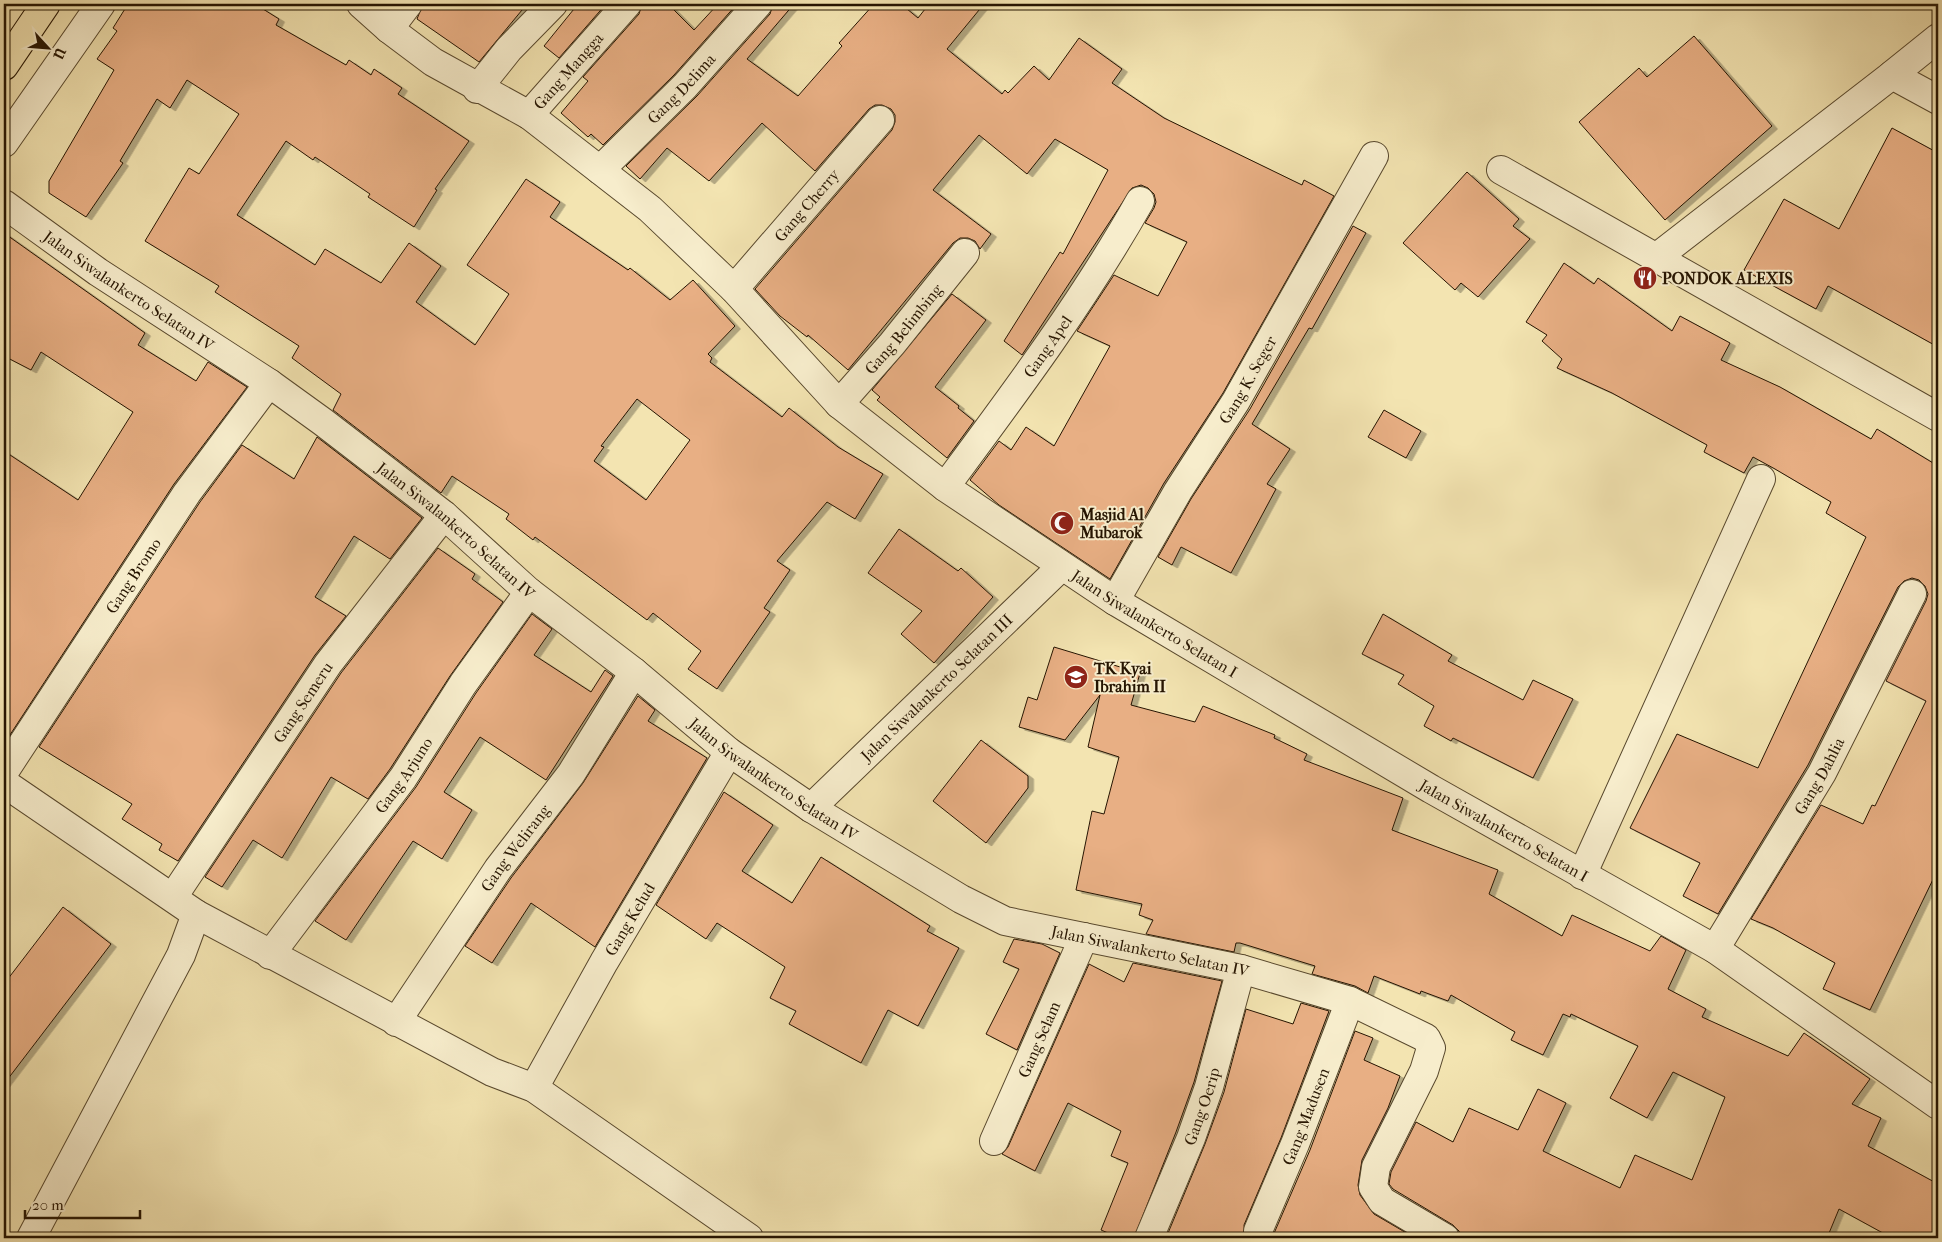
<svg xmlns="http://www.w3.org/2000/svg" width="1942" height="1242" font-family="'IM FELL French Canon',serif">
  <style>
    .building { fill: #e8af84; stroke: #251401; fill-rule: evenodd; filter: url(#shadow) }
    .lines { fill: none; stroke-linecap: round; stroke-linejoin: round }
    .minor-casing { stroke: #58482d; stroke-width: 30 }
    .highway-casing { stroke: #251401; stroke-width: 30 }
    .minor { stroke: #f7edcc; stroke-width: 28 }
    .highway { stroke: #f3e4b1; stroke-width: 28 }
    .labels { text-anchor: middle; stroke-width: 4; stroke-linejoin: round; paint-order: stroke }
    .street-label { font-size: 16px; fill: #251401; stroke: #f7edcc }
    .poi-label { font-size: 16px; font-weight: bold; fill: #251401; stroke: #f7edcc; text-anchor: start }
  </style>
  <defs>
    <filter id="shadow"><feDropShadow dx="5.5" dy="3" stdDeviation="0" flood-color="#0004"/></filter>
  </defs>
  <rect width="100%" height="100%" fill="#f3e4b1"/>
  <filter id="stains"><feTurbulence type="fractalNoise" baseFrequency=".004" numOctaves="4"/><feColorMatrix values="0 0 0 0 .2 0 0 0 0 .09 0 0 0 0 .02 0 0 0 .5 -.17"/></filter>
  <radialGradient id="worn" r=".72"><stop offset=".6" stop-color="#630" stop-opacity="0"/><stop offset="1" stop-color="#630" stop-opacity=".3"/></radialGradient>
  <g class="building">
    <path d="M128,4H255L279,19L276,25L346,65L349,60L371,75L374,69L402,88L398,94L469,141L435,189L437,190L414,227L368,197L370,194L315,157L313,160L286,141L237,215L315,265L325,249L381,283L409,243L441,266L416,302L475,345L509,294L467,265L526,179L560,202L550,217L628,270L630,268L670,300L693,280L735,326L708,354L712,358L710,362L782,417L789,408L838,447L883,474L855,519L827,502L777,561L790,570L764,608L770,612L717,689L688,669L701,651L653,613L647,620L535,537L533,540L506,519L509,514L452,476L441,493L333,410L341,394L292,358L299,346L215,292L219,286L145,241L189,168L199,174L239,114L187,80L170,108L157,99L120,161L123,163L86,217L49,193V181L114,70L97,59L117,31L113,28ZM637,399L690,440L646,500L594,461L604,447L601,446Z"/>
    <path d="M423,4H527L479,62L417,19Z"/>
    <path d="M578,4H606L559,58L544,46Z"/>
    <path d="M642,4H668L694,30L718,4H737L674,75L603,145L591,134L588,137L561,113L588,81L583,77L639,14Z"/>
    <path d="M773,4H794L747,59L798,96L842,46L839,43L874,4H901L918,18L929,4H984L947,49L1002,94L1005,90L1008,93L1034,66L1049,80L1079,38L1122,69L1112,83L1164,118L1302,185L1304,180L1334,196L1223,393L1164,483L1110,579L999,505L970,480L999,441L1011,450L1026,427L1054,446L1110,346L1077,331L1114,275L1158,296L1187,242L1145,223L1154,208L1156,202L1154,194L1148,188L1141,185L1132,188L1022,355L1004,341L1060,252L1063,254L1108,170L1055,139L1027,174L979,135L933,190L991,234L980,249L975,241L968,238H960L953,243L848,370L808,335L807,337L780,316L755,289L892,130L895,122V115L891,109L882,105H875L869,109L815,171L762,123L709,181L667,148L640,179L626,166L697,96L770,14Z"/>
    <path d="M1694,36L1772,126L1665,220L1579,122L1639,68L1647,77Z"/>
    <path d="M1892,128L1938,153V347L1828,286L1816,309L1744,270L1784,199L1839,229Z"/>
    <path d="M1467,172L1519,219L1513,226L1530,239L1478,297L1461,283L1455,290L1403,243Z"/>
    <path d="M1353,226L1366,233L1312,329L1309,328L1252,424L1290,449L1267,484L1276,489L1231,573L1181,547L1172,565L1158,557L1191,499L1250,409Z"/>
    <path d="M4,233L145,333L138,345L196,381L208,362L247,387L174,484L4,744V451L78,500L133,412L41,352L31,370L4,356Z"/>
    <path d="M1564,263L1594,284L1598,278L1672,331L1680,316L1730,343L1721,360L1780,387L1871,439L1877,429L1938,466V869L1870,1010L1823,989L1835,963L1773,928L1751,919L1821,805L1863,824L1872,805L1875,806L1926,701L1886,681L1926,601L1928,594L1925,586L1919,580L1912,578L1904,581L1898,587L1808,765L1718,914L1683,896L1700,863L1630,828L1677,734L1758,768L1866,537L1826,513L1831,502L1775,469L1753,457L1744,473L1704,452L1707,445L1612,393L1557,368L1562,359L1542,341L1547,335L1526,322Z"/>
    <path d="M952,294L986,320L935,387L959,406L958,408L974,421L947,458L877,400L880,397L872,390Z"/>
    <path d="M1384,410L1421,431L1406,458L1368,437Z"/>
    <path d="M317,437L422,518L390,559L354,536L315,597L346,616L315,655L178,861L159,850L162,844L122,819L132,804L39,747L200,502L242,445L294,479Z"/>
    <path d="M899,529L958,571L961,568L993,597L934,663L901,634L922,611L868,573Z"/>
    <path d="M438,548L475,574L472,579L503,602L450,676L390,769L368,799L331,777L282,858L253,840L222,887L205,877L341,673Z"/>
    <path d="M532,614L552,629L534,655L591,692L605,670L613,676L546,780L480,737L444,792L472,810L442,859L413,841L346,940L315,921L416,787L476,693Z"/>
    <path d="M1383,614L1452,655L1448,661L1523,700L1533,680L1573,699L1533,778L1453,738L1451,741L1424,726L1434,706L1398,684L1404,675L1362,654Z"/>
    <path d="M1054,647L1140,673L1131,705L1195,722L1203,706L1275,735L1274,738L1307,754L1304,760L1403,798L1392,830L1498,870L1489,894L1562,936L1572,915L1650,951L1661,936L1686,950L1668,989L1706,1009L1702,1017L1788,1056L1804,1033L1870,1079L1852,1104L1881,1118L1868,1146L1938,1184V1238H1892L1839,1209L1827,1238H1461L1459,1231L1453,1225L1393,1189L1389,1184L1391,1172L1416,1122L1453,1142L1469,1108L1518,1130L1538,1089L1566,1103L1543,1151L1620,1188L1635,1155L1692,1180L1725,1097L1673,1072L1647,1118L1610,1098L1638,1046L1571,1014L1570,1017L1563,1014L1543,1055L1511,1040L1515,1032L1451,995L1448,1001L1421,991L1420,994L1374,976L1368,993L1355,986L1312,974L1315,966L1240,943H1236L1234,952L1146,934L1153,920L1139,915L1142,904L1076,890L1092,811L1104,814L1119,757L1088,747L1100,695L1065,740L1019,727L1028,697L1037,700Z"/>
    <path d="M638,696L655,710L648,721L707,758L595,947L531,903L492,963L465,946L511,878L583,783Z"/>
    <path d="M981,740L1028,776V788L986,843L933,801Z"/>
    <path d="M724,792L773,825L742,871L792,903L821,857L930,926L927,931L959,948L918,1026L888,1010L861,1063L789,1024L796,1011L770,998L785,967L717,923L706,939L656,905Z"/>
    <path d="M63,907L111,944L4,1084V984Z"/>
    <path d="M1014,939L1042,944L1060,953L1017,1050L986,1034L1019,969L1003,962Z"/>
    <path d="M1133,963L1222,981L1194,1082L1176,1132L1134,1238H1120L1101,1230L1128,1163L1111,1156L1121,1131L1068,1103L1035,1171L1002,1154L1008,1147L1089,964L1124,982Z"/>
    <path d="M1301,1003L1329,1011L1281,1138L1244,1225L1245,1238H1166L1205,1144L1224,1092L1246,1009L1293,1024Z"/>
    <path d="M1355,1031L1373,1038L1364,1060L1400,1076L1388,1108L1362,1160L1358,1185L1360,1195L1374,1214L1415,1238H1272L1310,1150Z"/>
  </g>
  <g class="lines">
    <g class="minor-casing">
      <g id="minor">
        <path id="s1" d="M361,4L389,29L433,62L529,115L650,209L734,289L839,404L945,487L1115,601L1431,789L1715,949L1938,1105"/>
        <path d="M389,29L408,4"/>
        <path d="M1892,75L1938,38"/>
        <path d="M477,89L509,49L553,4"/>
        <path id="s2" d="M529,115L627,4"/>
        <path d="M4,143L101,4"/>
        <path id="s3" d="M600,170L685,86L758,4"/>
        <path d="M1501,170L1938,417"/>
        <path id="s4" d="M4,204L98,272L269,383L323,422L444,515L529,592L634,672L729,752L811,808L961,899L1005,921L1241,969L1350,1001L1426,1038L1431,1048L1424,1071L1376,1167L1373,1187L1382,1201L1445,1238"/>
        <path d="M1657,257L1892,75L1938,100"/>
        <path id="s5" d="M734,289L880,120"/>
        <path id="s6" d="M839,404L892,344L965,253"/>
        <path id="s7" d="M945,487C1014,394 1083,302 1140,201"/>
        <path id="s8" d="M1115,601L1178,491L1236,401L1374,156"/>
        <path id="s9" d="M4,772L187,493L269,383"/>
        <path d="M4,783L196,914L181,955L31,1238"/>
        <path id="s10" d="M811,808L1061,567"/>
        <path d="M1582,875L1761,479"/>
        <path id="s11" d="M173,897L328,664L444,515"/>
        <path d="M196,914L492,1072L534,1088L749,1238"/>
        <path id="s12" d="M1715,949L1822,773L1912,594"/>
        <path id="s13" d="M270,955L403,778L463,684L529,592"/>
        <path id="s14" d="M396,1022L498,869L571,774L634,672"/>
        <path id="s15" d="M534,1088L604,962L729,752"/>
        <path id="s16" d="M994,1141L1084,937"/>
        <path id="s17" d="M1258,1231L1295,1144L1350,1001"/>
        <path id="s18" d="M1149,1238L1191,1138L1209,1087L1241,969"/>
      </g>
    </g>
    <g class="highway-casing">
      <path id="highway" d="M4,66L46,4"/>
    </g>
    <use href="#minor" class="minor"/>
    <use href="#highway" class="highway"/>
  </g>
  <defs>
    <g id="restaurant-disc" transform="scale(1.25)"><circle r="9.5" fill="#8f2418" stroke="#f7edcc"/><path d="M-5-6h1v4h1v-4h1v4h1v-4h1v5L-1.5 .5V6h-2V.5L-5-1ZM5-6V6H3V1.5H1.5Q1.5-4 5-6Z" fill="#fff"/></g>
    <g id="mosque-disc" transform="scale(1.25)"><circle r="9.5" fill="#8f2418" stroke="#f7edcc"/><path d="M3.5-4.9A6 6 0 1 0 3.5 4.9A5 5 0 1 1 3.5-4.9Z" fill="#fff"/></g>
    <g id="school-disc" transform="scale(1.25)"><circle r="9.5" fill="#8f2418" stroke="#f7edcc"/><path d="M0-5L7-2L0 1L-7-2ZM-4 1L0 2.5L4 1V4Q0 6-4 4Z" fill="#fff"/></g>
  </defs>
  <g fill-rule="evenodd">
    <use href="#restaurant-disc" x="1645" y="278"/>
    <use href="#mosque-disc" x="1062" y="523"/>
    <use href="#school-disc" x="1076" y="677"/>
  </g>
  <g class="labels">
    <g class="street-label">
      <text dy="6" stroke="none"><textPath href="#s2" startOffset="59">Gang Mangga</textPath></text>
      <text dy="6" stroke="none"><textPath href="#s3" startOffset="115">Gang Delima</textPath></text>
      <text dy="6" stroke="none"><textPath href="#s5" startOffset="111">Gang Cherry</textPath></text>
      <text dy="6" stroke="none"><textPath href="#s4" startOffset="152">Jalan Siwalankerto Selatan IV</textPath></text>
      <text dy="6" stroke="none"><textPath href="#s6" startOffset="99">Gang Belimbing</textPath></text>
      <text dy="6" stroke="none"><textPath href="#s7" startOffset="174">Gang Apel</textPath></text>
      <text dy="6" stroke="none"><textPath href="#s8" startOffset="258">Gang K. Seger</textPath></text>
      <text dy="6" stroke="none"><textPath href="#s4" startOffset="558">Jalan Siwalankerto Selatan IV</textPath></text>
      <text dy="6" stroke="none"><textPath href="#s9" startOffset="235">Gang Bromo</textPath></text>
      <text dy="6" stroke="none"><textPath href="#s1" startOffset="1012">Jalan Siwalankerto Selatan I</textPath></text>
      <text dy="6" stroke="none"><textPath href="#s10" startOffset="174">Jalan Siwalankerto Selatan III</textPath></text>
      <text dy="6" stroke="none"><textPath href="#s11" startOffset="234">Gang Semeru</textPath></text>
      <text dy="6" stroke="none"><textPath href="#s12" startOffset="202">Gang Dahlia</textPath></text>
      <text dy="6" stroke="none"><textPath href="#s13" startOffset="224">Gang Arjuno</textPath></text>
      <text dy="6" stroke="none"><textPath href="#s4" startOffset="962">Jalan Siwalankerto Selatan IV</textPath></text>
      <text dy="6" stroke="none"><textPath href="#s1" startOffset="1418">Jalan Siwalankerto Selatan I</textPath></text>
      <text dy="6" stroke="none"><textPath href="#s14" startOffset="211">Gang Welirang</textPath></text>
      <text dy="6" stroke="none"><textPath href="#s15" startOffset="194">Gang Kelud</textPath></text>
      <text dy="6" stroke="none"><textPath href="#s4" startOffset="1382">Jalan Siwalankerto Selatan IV</textPath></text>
      <text dy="6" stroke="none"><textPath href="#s16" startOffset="111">Gang Selam</textPath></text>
      <text dy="6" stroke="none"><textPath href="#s18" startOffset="142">Gang Oerip</textPath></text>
      <text dy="6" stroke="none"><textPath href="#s17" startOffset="124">Gang Madusen</textPath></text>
    </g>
    <g class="poi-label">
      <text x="1662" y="284">PONDOK ALEXIS</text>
      <text x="1080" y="520">Masjid Al<tspan x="1080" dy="18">Mubarok</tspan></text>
      <text x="1094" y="674">TK Kyai<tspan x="1094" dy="18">Ibrahim II</tspan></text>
    </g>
  </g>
  <rect width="1942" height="1242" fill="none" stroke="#f3e4b1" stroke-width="20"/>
  <rect x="5" y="5" width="1932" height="1232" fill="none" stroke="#251401" stroke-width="2.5"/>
  <rect x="10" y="10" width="1922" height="1222" fill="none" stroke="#251401"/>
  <g transform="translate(48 48) rotate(116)" stroke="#f7edcc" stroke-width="4" paint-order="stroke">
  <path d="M0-4L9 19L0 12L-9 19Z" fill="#251401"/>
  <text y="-8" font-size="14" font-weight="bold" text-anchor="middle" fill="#251401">U</text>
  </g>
  <path d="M25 1210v8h115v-8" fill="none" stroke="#251401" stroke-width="2.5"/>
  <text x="32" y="1210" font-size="15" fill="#251401" stroke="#f7edcc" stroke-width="4" paint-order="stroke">20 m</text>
  <rect width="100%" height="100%" filter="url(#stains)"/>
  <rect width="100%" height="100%" fill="url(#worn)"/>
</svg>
